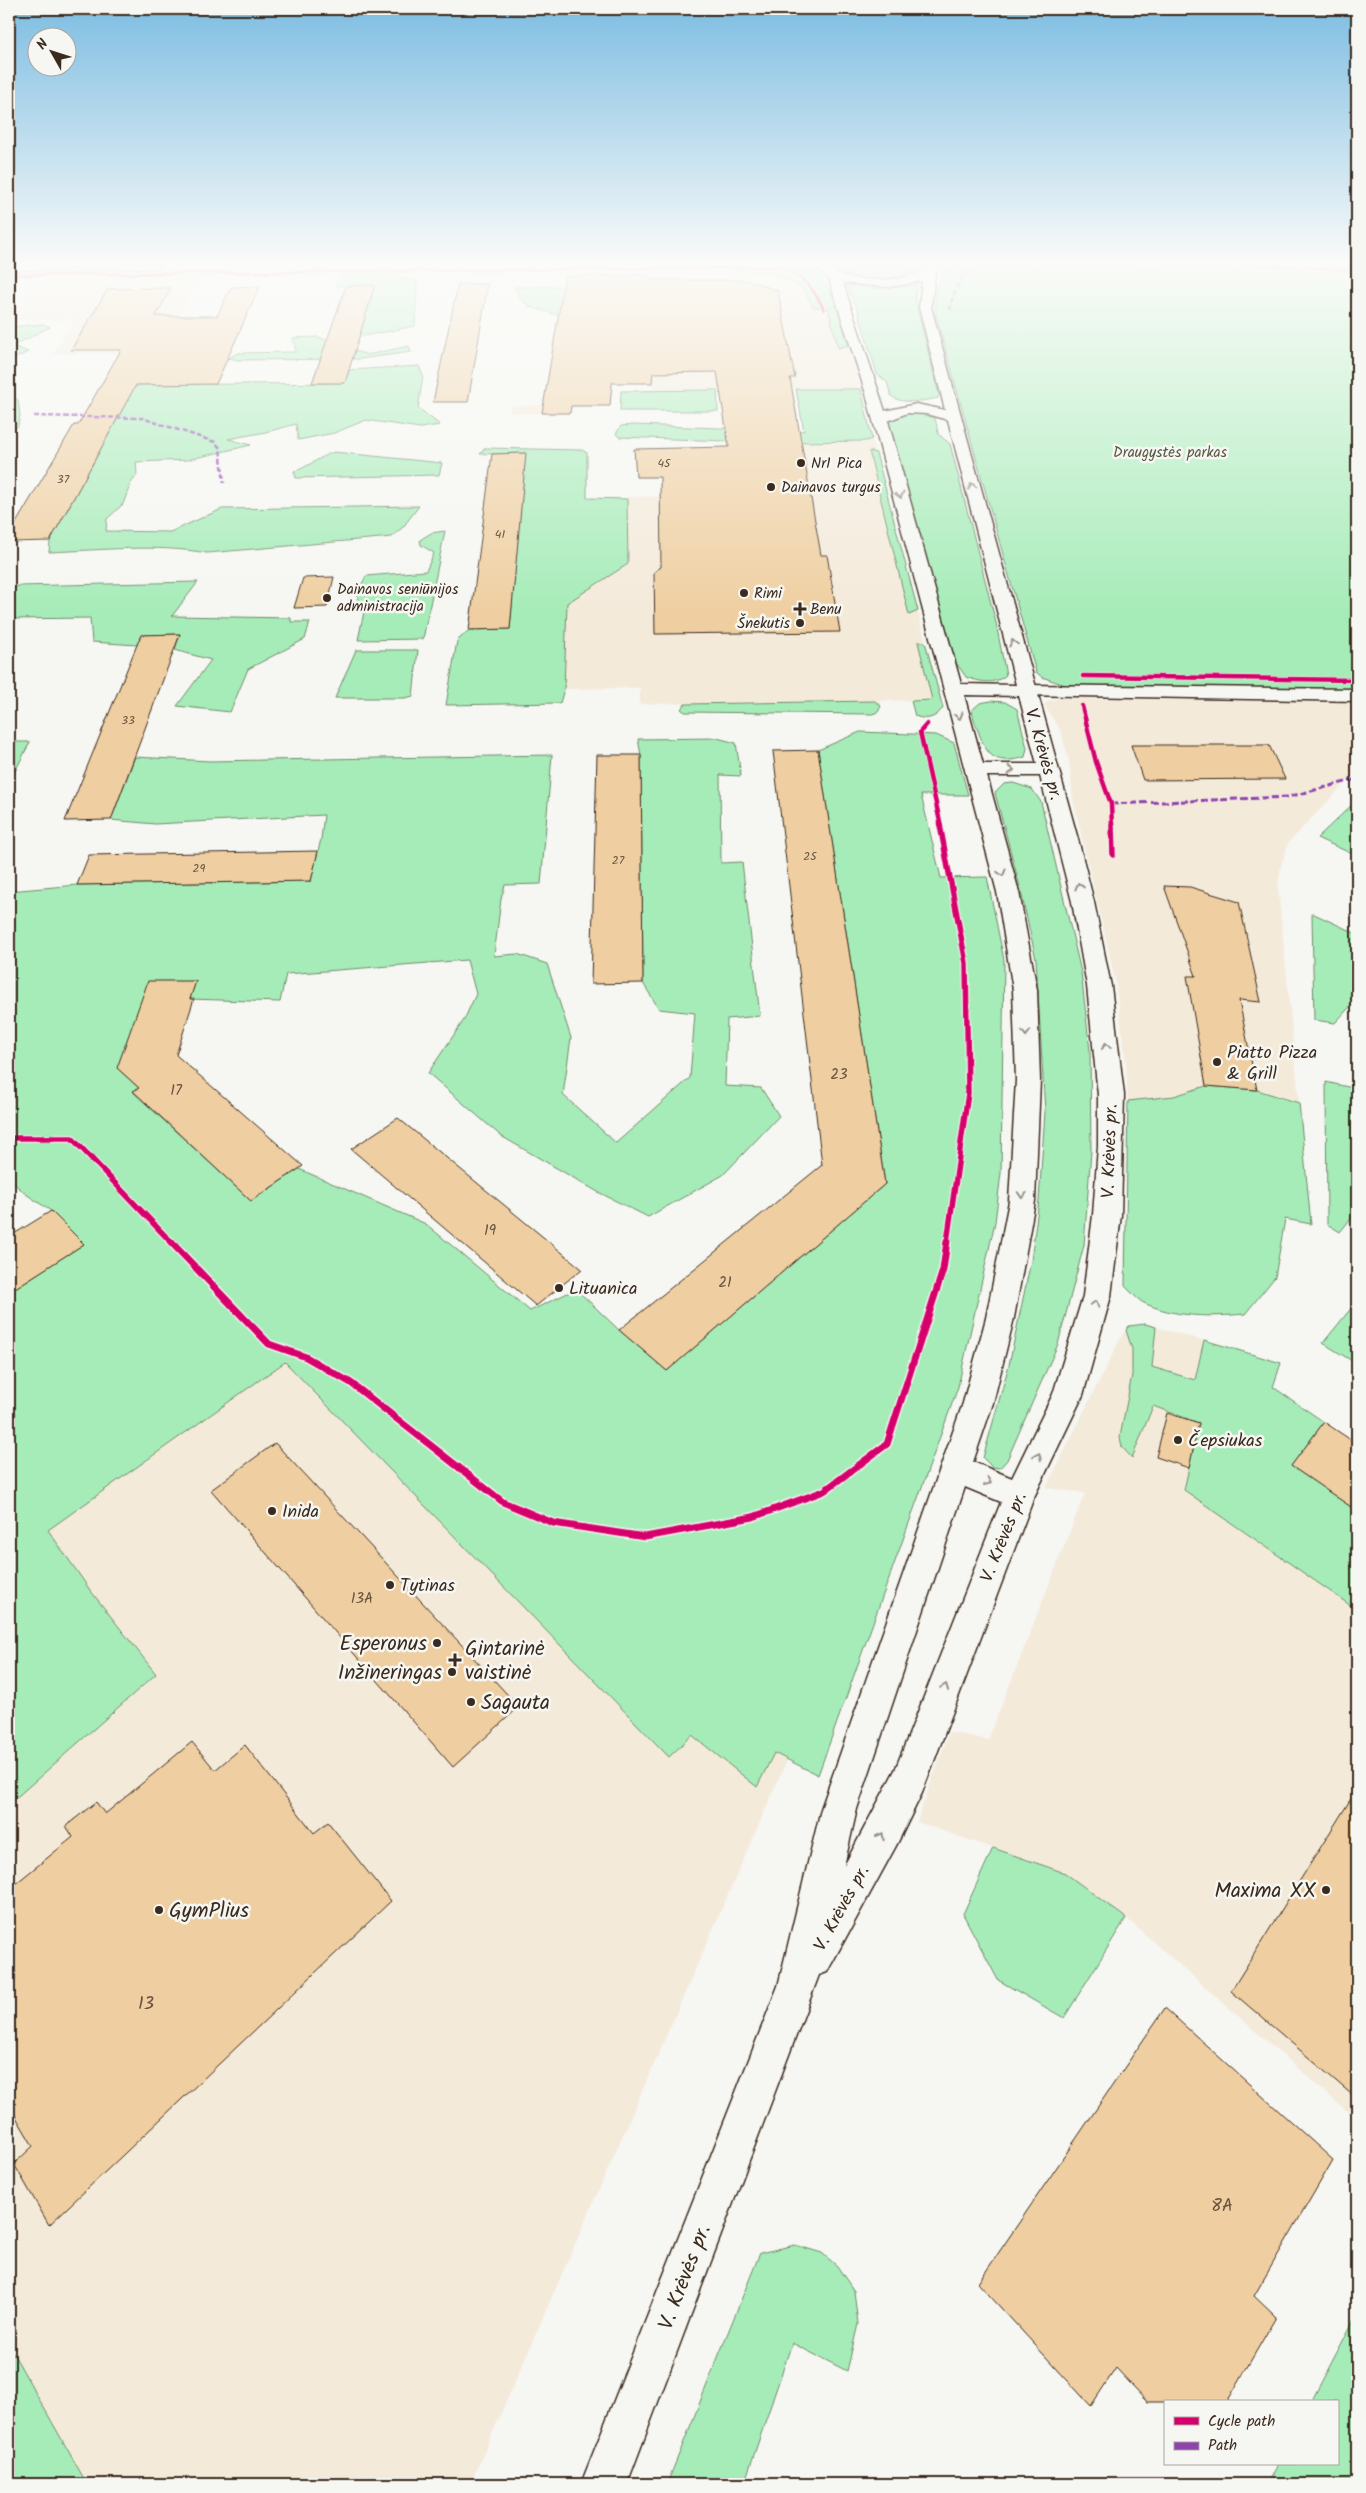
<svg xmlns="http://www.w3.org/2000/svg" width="1366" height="2493" font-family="Kalam,sans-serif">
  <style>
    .built { fill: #f4eada }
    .green { fill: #a6ecb8; stroke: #708b6b }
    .building { fill: #efcfa1; stroke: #3b2a1e }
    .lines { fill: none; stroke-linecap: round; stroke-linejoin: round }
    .minor-casing { stroke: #3b2a1e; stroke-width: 3 }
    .major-casing { stroke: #3b2a1e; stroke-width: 3 }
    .minor { fill: #f6f6f2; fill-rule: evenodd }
    .major { fill: #f6f6f2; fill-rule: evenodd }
    .quiet-far1 { stroke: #8e44ad; stroke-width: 2.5; stroke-dasharray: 5 2.5; stroke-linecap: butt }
    .quiet { stroke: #8e44ad; stroke-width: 3; stroke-dasharray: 7 3; stroke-linecap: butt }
    .cycleway-far3-casing { stroke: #f6f6f2; stroke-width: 5 }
    .cycleway-far2-casing { stroke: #f6f6f2; stroke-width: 6 }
    .cycleway-far1-casing { stroke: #f6f6f2; stroke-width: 8 }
    .cycleway-casing { stroke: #f6f6f2; stroke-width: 10 }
    .cycleway-far3 { stroke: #d6006c; stroke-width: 3 }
    .cycleway-far2 { stroke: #d6006c; stroke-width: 4.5 }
    .cycleway-far1 { stroke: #d6006c; stroke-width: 5.5 }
    .cycleway { stroke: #d6006c; stroke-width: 7 }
    .oneway { stroke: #989088 }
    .poi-dot { fill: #3b2a1e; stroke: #f6f6f2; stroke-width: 2 }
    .labels { text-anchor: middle; stroke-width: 5; stroke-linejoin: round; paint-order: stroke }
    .far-number-label { font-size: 12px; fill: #68533f }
    .far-park-label { font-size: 15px; fill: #565a44; stroke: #f6f6f2 }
    .far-poi-label { font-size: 15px; fill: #3b2a1e; stroke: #f6f6f2; text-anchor: start }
    .number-label { font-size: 15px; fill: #68533f }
    .street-label { font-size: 18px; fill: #3b2a1e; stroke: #f6f6f2 }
    .poi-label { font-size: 18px; fill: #3b2a1e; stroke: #f6f6f2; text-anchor: start }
    .near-number-label { font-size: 18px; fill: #68533f }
    .near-poi-label { font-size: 21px; fill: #3b2a1e; stroke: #f6f6f2; text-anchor: end }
    .near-street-label { font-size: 21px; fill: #3b2a1e; stroke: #f6f6f2 }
  </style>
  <rect width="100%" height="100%" fill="#f6f6f2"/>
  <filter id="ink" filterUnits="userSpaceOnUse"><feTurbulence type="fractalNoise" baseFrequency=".02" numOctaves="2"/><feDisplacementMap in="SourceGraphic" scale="10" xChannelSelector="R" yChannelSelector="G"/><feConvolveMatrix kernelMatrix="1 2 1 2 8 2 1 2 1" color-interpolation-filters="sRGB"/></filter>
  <g filter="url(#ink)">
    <g class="built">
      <path d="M654,264H797L812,270L825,282L838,308L861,389L653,391L652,383H612L610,406H571L570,413H510L511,406L543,405L558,315L618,314L655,285Z"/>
      <path d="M205,269L155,354H52L75,320L9,321V317L37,282H9V272Z"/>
      <path d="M872,439L941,700L640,704V688L564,689L567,603L628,564L627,497L725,496L731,466L729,443L866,441Z"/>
      <path d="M1060,698L1357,702V771L1288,843L1280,870L1278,887L1311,1224L1285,1219L1275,1277L1245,1314L1216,1317L1177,1314L1142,1301L1125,1286L1124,1259L1129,1126L1126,1063L1115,979L1073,799L1069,761L1061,731L1044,705L1048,701Z"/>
      <path d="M1145,1324L1281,1363L1227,1520L1357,1610V2120L1126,1918L1065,1873L917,1822L949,1732L988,1740L1085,1493L1046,1488L1121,1337L1129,1326Z"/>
      <path d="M285,1362L669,1757L692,1735L757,1787L774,1753L787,1760L470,2484H87L9,2346V1804L156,1674L90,1590L48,1530Z"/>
    </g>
    <g class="green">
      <path d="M654,264H797C832,272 840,316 849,345L838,348L828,308L813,307C810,302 808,295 804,290C778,263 691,270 655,271Z"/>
      <path d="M831,264H922L921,269C898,284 852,285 831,264Z"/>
      <path d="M956,264H1308L1357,267V689L1065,685L1042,677L1036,672L936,315C934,297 936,272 956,264Z"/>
      <path d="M355,273H373L417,280L415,326L359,337L375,286H335L340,276Z"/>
      <path d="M655,285L618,314L558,315L530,307L520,298L514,287Z"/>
      <path d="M846,285L883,289L918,285L915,294L916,304L939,395L938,398C924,401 903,405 891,396L887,382L877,374L857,308Z"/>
      <path d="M43,324L50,327L13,346L28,352L9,361V327Z"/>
      <path d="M318,337L367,355L409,346L411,352L360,359L238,360L229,358L238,353L296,352L293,338Z"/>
      <path d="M419,366L423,376L418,408L440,425L420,428L366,420L334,433L298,440L296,424L266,432L228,439L251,445L187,460L136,462L137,475L131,483L123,504L107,519L106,531L170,532L222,509L419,506L403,527L392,537L207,553C156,544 101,550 49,552L50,541L114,425L120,394L140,385L345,383L349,370Z"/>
      <path d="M796,389H861L872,439L866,441L729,443L726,441L619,437L616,434L621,426L633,425L804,431Z"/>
      <path d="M717,390L718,411H620L621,391Z"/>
      <path d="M9,394L18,400L20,415L18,426L9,433Z"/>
      <path d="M910,410C933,413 935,411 938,434L950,444L996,623L1006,675C995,685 980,682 966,677L954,660L888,418Z"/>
      <path d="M485,448L582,450L587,453V498L627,499L628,564L567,603L564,689L560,703L446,705L457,641L469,630L510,629L525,453L480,454Z"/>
      <path d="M869,451L876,453L918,611L909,615Z"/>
      <path d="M334,452L442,463L439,475L296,478L294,471C303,470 321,456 334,452Z"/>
      <path d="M445,531L423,639L358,640L365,607H356L359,590L366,576L426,571L434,553L421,545L420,540L431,533Z"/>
      <path d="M198,582L172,616L291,618V622H310L305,639L248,669L230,712L177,706L211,660L175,650L180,634L141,635L137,645L92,642L90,618L9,619V593L17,586Z"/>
      <path d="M918,642H925L943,708C935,718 928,721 915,716L911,701L932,700Z"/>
      <path d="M356,650H418L413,696L405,698H335Z"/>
      <path d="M875,701L881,706L878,712L872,714L685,712L681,709L685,704Z"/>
      <path d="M991,701L1005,702L1017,709L1027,748L1025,757C998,765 987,758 979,733C976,726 973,718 972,710L980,703Z"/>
      <path d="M860,732L936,735L954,743L968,795H921L941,878L987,877L1004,960L1001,1173L995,1222L958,1387L818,1775L774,1753L757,1787L692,1735L669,1757L285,1362L48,1530L90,1590L156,1674L9,1804V1292L84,1244L51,1211L26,1194L9,1179V891L77,885L311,881L321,839L324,815L155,824L111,820L135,757L210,761L552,755L541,884L505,885L501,899L494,956L517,954L547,964L571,1038L563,1095L616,1143L690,1078L695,1013L659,1009L643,983L641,755L638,739L717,738L736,743L741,776L720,775L721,863L742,862L760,1016L727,1019L725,1086L761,1088L779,1116L723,1175L648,1217L598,1192L501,1136L428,1073L464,1020L476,994L467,960L286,974L280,1002L190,999L196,981L117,1068L139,1088L133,1092L251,1201L299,1169L426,1224L530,1311L576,1289L619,1330L667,1371L885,1184L818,750Z"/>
      <path d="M9,742H30L9,783Z"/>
      <path d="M1013,783L1032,789L1041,802L1081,972L1090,1051L1091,1151L1084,1245L1058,1344L1007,1460L1000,1468L992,1467L983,1458L1009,1365L1031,1261L1039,1200L1045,1112L1036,959L1020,887L995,793L1004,784Z"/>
      <path d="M1357,800V856L1317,838Z"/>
      <path d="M1312,913L1357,934V999L1335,1023L1314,1020Z"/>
      <path d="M1326,1082L1357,1089V1211L1340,1232L1327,1224Z"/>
      <path d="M1206,1086L1257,1090L1299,1103L1311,1224L1285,1219L1275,1277L1245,1314C1211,1317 1174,1318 1142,1302C1136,1298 1130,1291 1125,1286L1128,1101L1174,1096Z"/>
      <path d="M1357,1301V1364L1323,1343Z"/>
      <path d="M1145,1324L1156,1327L1152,1367L1195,1380L1204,1340L1281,1363L1273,1387L1324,1422L1291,1466L1357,1511V1610L1184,1490L1199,1423L1153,1406L1132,1458L1122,1447L1120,1437L1132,1375V1349L1126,1330L1129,1326Z"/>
      <path d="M993,1848L1065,1873L1126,1918L1064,2018L998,1980L963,1914Z"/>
      <path d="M795,2245L822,2253L837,2266L854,2291L858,2324L847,2371L792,2343L744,2484H667L760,2253Z"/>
      <path d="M1357,2314V2484H1268L1278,2464H1337V2402H1311Z"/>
      <path d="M9,2346L87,2484H9Z"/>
    </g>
    <g class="building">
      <path d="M649,275V280H741L757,283L778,291L795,378H790L821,555H827L840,632L655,634L654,572L661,567L660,477H636L634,449L729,447L717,372L653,373L652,383H612L610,406H571L570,413H542L565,276Z"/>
      <path d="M458,284H488L468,402H433Z"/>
      <path d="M375,285L345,383H312L346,286Z"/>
      <path d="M260,286L216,384L136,385L50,541L9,542V535L74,425H78L121,350H71L108,289L171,288L156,316H217L231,287Z"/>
      <path d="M526,453L510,629L469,630L492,454Z"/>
      <path d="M334,577L327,607L294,608L303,578Z"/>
      <path d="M180,634L111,820L65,821L141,635Z"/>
      <path d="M1131,745H1269L1285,779L1143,780Z"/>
      <path d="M818,750L885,1184L667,1371L619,1330L822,1165L773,751Z"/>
      <path d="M597,755H641L643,983L591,984Z"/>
      <path d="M318,851L311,881L77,885L89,855Z"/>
      <path d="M1164,886L1190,887L1239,902L1261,1002L1239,1000L1257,1090L1206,1086L1187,976H1196Z"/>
      <path d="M148,981H196L190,999H194L176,1055L303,1166L251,1201L133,1091L139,1088L117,1068Z"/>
      <path d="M398,1118L509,1209L582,1269L536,1306L351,1149Z"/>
      <path d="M51,1211L84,1244L9,1292V1237Z"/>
      <path d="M1167,1413L1199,1423L1189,1468L1156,1457Z"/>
      <path d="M1324,1422L1357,1444V1511L1291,1466Z"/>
      <path d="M275,1443L519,1707L453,1767L211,1490Z"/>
      <path d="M192,1742L215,1770L245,1745L314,1833L328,1822L391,1901L49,2225L14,2164L33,2146L9,2105V1889L73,1837L66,1826L96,1802L105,1814Z"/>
      <path d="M1357,1789V2099L1231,1991Z"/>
      <path d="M1165,2008L1333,2160L1254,2296L1276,2317L1227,2402H1148L1116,2368L1091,2406L978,2283Z"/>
    </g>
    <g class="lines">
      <g class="minor-casing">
        <path id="minor" d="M1026,685L1357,689V701L1019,695L1017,691L1019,687Z"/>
      </g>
      <g class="major-casing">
        <g id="major">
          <path d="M9,264H164L158,268L9,270Z"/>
          <path d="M812,264C830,264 829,271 844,276C865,282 915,283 930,264H942L935,274L931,307L1079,843L1094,902L1111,986L1124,1095L1121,1215L1111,1296L1083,1395L1034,1497L922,1793L897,1844L827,1972L819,1975L627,2484H581L778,1986L821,1809L963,1403L986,1318L1009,1201L1016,1080L1013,990L997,892L866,394L829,279ZM922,281L919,307L945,410L916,404L885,411L843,283L889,287ZM907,413L926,414L948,420L1016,685L961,684L888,421ZM964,695L1019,696L1037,764H983ZM987,776H1040L1072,902L1087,986L1098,1095V1146L1093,1215L1083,1296L1053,1394L1012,1478L973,1462L993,1403L1014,1318L1035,1201L1040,1080L1037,990L1019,892ZM965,1487L1001,1502L895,1770L844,1866L857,1809Z"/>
        </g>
      </g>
      <use href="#minor" class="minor"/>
      <use href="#major" class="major"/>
      <g class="quiet-far1">
        <path d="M950,310C953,290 962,272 981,264"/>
        <path d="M34,416L142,418L215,442L220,448L224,483"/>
      </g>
      <path class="quiet" d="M1111,804L1288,797L1357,779"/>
      <g class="cycleway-far3-casing">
        <g id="cycleway-far3">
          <path d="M1237,264L1357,270"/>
          <path d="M9,275L779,267C802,274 814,288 824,310"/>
        </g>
      </g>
      <g class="cycleway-far2-casing">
        <g id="cycleway-far2">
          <path d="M1083,676L1357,680"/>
          <path d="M1082,706L1096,762L1111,804L1112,826"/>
          <path d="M927,724L920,732L941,826"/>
        </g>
      </g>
      <g class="cycleway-far1-casing">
        <g id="cycleway-far1">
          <path d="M940,825L966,963L968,1093L947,1242"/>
          <path d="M1112,825L1113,855"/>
          <path d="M9,1138H72L171,1242"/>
        </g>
      </g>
      <g class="cycleway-casing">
        <path id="cycleway" d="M170,1241L269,1344L306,1357L351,1383L503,1502L553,1523L645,1537L753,1517L824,1491L887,1444L943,1270L947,1241"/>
      </g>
      <use href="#cycleway-far3" class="cycleway-far3"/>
      <use href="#cycleway-far2" class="cycleway-far2"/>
      <use href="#cycleway-far1" class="cycleway-far1"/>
      <use href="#cycleway" class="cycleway"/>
    </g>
    <defs><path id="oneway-chevron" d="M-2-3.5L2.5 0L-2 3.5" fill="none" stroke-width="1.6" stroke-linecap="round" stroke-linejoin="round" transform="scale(1.25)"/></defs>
    <g class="oneway">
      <use href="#oneway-chevron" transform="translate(972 486) rotate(-104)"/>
      <use href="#oneway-chevron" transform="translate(900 495) rotate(75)"/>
      <use href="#oneway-chevron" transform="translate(1013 643) rotate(-105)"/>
      <use href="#oneway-chevron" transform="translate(959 716) rotate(74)"/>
      <use href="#oneway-chevron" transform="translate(1011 770)"/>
      <use href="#oneway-chevron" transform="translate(1002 873) rotate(75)"/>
      <use href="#oneway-chevron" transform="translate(1079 886) rotate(-104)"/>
      <use href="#oneway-chevron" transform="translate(1026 1033) rotate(88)"/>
      <use href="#oneway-chevron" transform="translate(1106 1046) rotate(-96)"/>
      <use href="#oneway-chevron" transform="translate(1022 1195) rotate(94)"/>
      <use href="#oneway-chevron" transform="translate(1095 1304) rotate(-74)"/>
      <use href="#oneway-chevron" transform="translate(1038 1456) rotate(-64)"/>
      <use href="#oneway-chevron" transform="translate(988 1482) rotate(22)"/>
      <use href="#oneway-chevron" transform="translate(945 1687) rotate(-69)"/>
      <use href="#oneway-chevron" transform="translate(881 1836) rotate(-61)"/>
    </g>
  </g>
  <linearGradient id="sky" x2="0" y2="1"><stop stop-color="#7dbde2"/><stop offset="0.43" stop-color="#fbfbf9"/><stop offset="1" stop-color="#fbfbf9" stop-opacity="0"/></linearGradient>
  <rect width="1366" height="613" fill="url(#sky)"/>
  <g class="poi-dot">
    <circle cx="801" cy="463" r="5"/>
    <circle cx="771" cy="487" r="5"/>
    <circle cx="744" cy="593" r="5"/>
    <circle cx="327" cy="598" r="5"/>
    <path d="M797.5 601.5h5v5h5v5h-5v5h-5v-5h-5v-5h5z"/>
    <circle cx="800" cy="623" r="5"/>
    <circle cx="1217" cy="1062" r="5"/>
    <circle cx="559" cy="1288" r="5"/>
    <circle cx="1178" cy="1440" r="5"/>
    <circle cx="272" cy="1511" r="5"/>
    <circle cx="390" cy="1585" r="5"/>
    <circle cx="437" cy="1643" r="5"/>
    <path d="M452.5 1652.5h5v5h5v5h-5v5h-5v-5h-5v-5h5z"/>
    <circle cx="452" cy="1672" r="5"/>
    <circle cx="471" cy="1702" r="5"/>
    <circle cx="1326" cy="1890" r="5"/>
    <circle cx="159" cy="1910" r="5"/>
  </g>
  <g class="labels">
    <g class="far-number-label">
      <text x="664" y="467">45</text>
      <text x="63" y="483">37</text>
      <text x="500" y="538">41</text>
      <text x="128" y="724">33</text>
      <text x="810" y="860">25</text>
      <text x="618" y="864">27</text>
      <text x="199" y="872">29</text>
    </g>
    <g class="far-park-label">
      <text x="1170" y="457">Draugystės parkas</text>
    </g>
    <g class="far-poi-label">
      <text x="811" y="468">Nr1 Pica</text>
      <text x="781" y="492">Dainavos turgus</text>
      <text x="337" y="594">Dainavos seniūnijos<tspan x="337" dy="17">administracija</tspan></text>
      <text x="754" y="598">Rimi</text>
      <text x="810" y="614">Benu</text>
      <text x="790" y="628" text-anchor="end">Šnekutis</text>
    </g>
    <g class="number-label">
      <text x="839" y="1079">23</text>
      <text x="176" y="1095">17</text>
      <text x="490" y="1235">19</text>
      <text x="725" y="1287">21</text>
      <text x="362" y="1603">13A</text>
    </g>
    <g class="street-label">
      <text transform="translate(1044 754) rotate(74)" y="6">V. Krėvės pr.</text>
      <text transform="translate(1109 1151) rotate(-88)" y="6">V. Krėvės pr.</text>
      <text transform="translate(1003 1537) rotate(-68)" y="6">V. Krėvės pr.</text>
      <text transform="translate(841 1908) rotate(-61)" y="6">V. Krėvės pr.</text>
    </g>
    <g class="poi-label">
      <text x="1227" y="1058">Piatto Pizza<tspan x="1227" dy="21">&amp; Grill</tspan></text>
      <text x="569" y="1294">Lituanica</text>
      <text x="1188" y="1446">Čepsiukas</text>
      <text x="282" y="1517">Inida</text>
      <text x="400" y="1591">Tytinas</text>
    </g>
    <g class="near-number-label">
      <text x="146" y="2009">13</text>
      <text x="1222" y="2211">8A</text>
    </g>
    <g class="near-poi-label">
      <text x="427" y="1650">Esperonus</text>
      <text x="465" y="1655" text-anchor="start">Gintarinė<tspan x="465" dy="24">vaistinė</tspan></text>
      <text x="442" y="1679">Inžineringas</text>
      <text x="481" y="1709" text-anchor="start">Sagauta</text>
      <text x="1316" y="1897">Maxima XX</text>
      <text x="169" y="1917" text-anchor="start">GymPlius</text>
    </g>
    <g class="near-street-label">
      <text transform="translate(684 2277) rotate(-69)" y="7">V. Krėvės pr.</text>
    </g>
  </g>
  <rect width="1366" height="2493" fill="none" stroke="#f6f6f2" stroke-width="30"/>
  <rect x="15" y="15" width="1336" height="2463" fill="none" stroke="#3b2a1e" stroke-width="2" filter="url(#ink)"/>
  <rect x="1164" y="2400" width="175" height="65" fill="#f6f6f2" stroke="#aba49d"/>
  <rect x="1174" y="2417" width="25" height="8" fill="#d6006c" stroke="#aba49d"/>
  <text x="1208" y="2426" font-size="15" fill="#3b2a1e">Cycle path</text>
  <rect x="1174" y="2442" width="25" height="8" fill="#8e44ad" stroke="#aba49d"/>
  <text x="1208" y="2450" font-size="15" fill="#3b2a1e">Path</text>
  <g transform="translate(52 52) rotate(309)"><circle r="24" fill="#f6f6f2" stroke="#aba49d"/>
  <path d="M0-4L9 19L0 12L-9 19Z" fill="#3b2a1e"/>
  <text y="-8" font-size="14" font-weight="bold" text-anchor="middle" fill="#3b2a1e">N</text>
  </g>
</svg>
